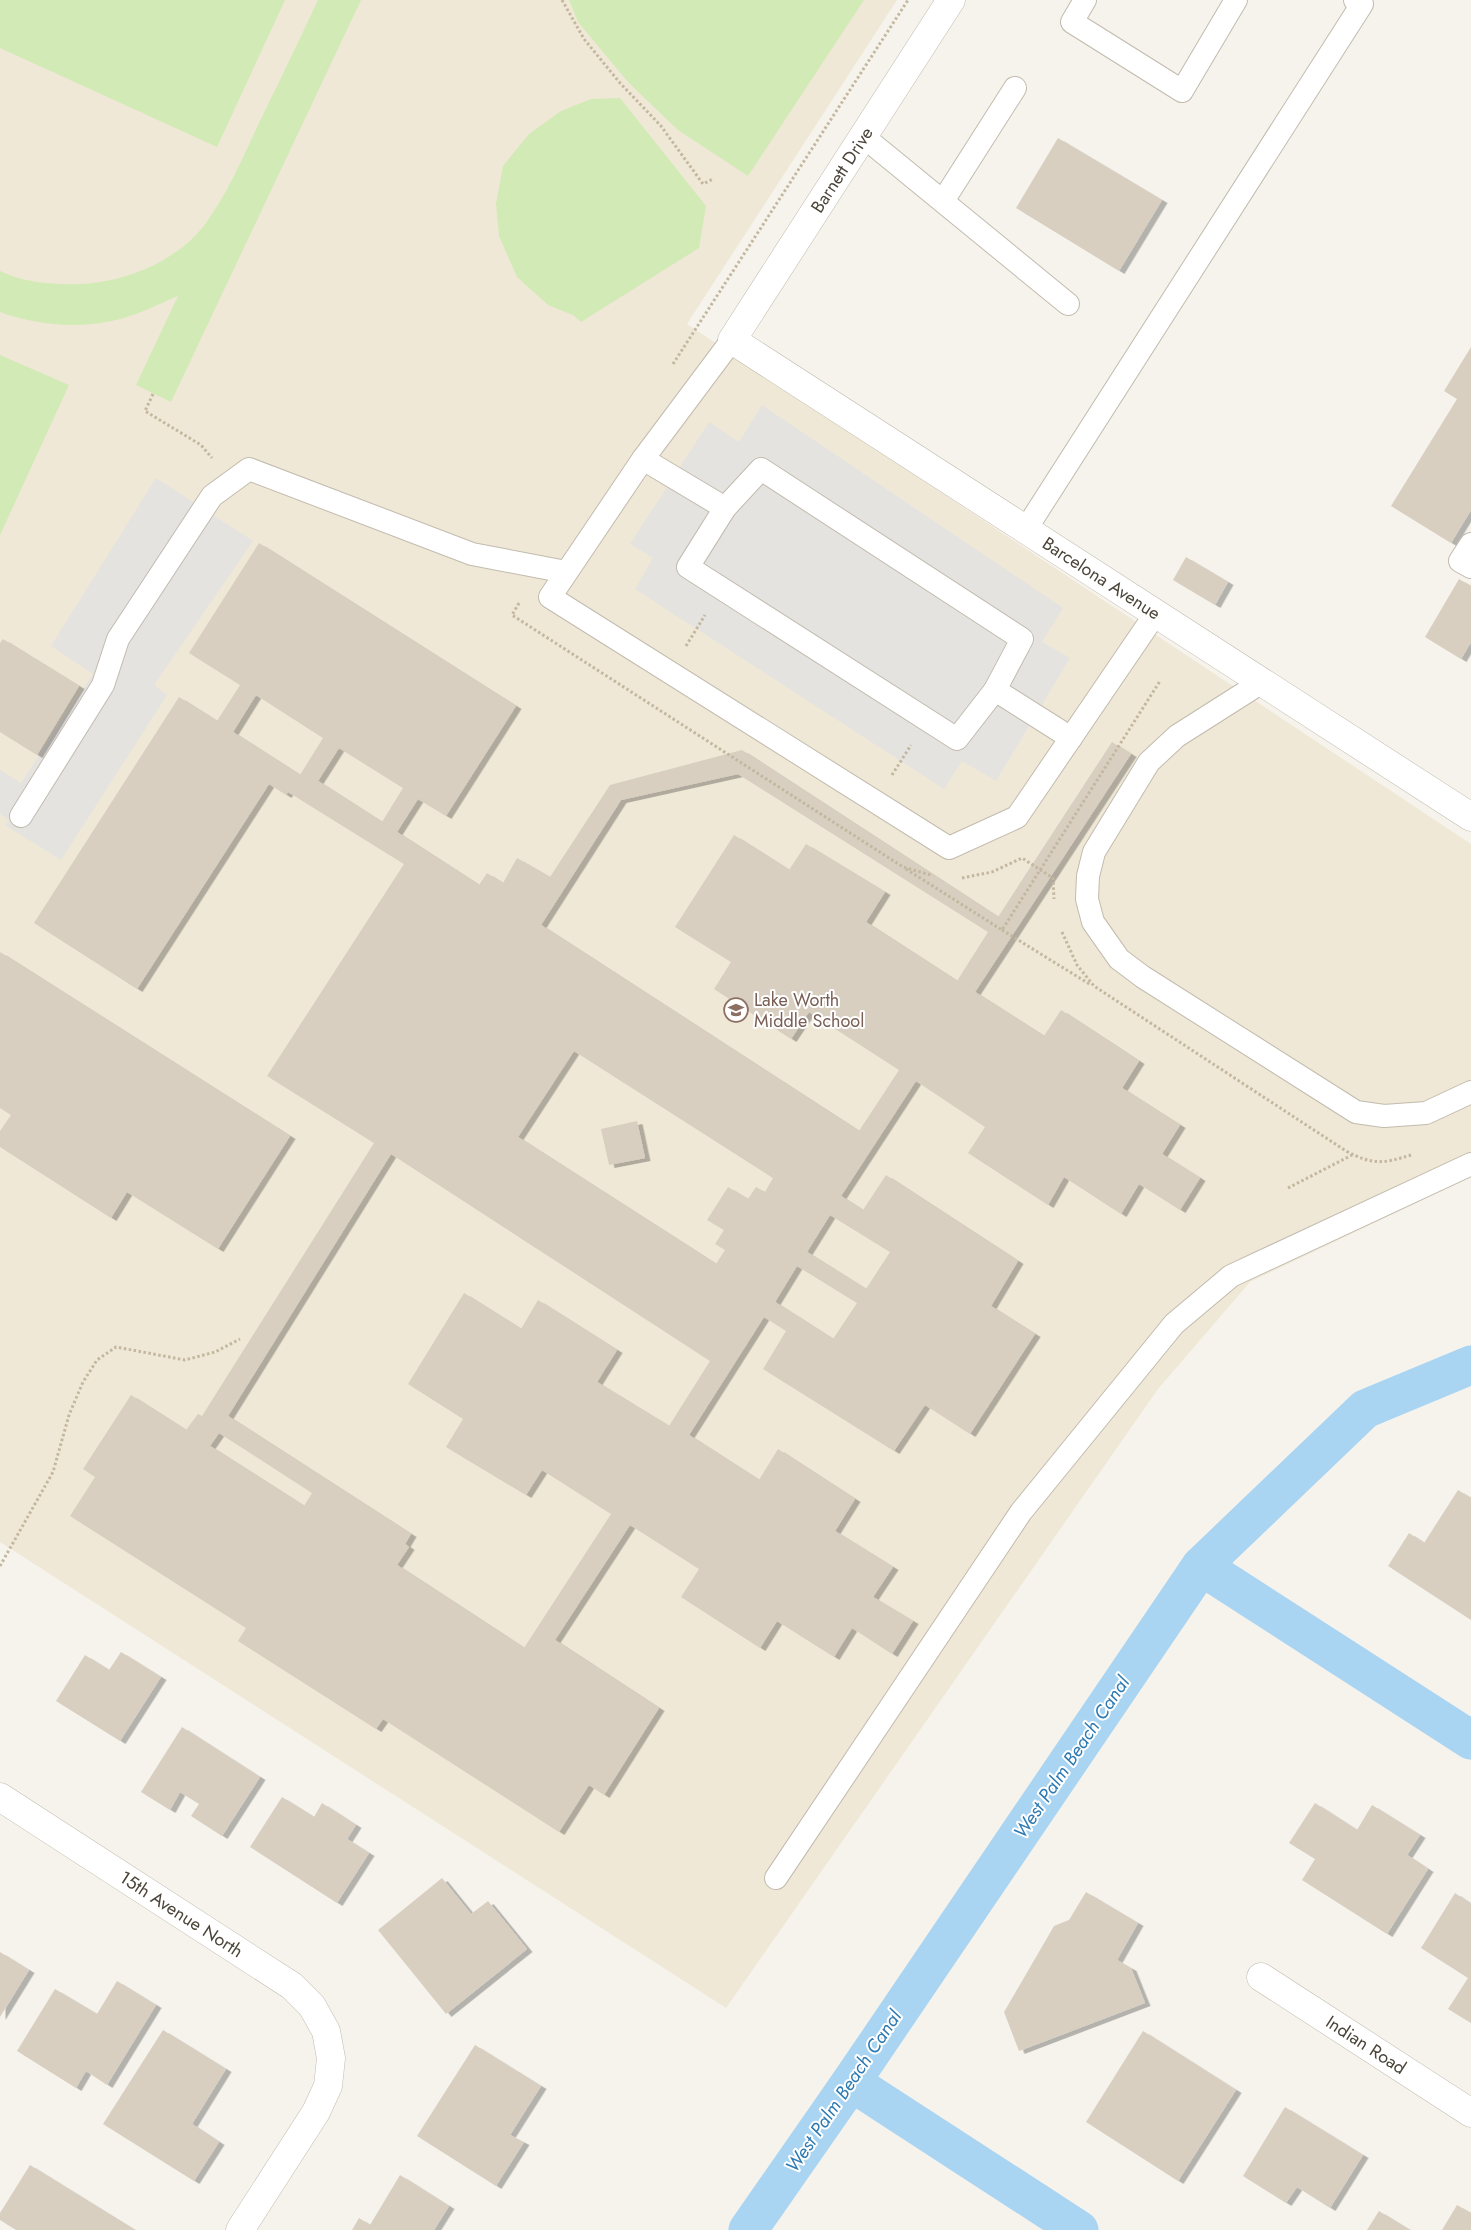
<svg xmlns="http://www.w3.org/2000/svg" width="1471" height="2230" font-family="Jost,sans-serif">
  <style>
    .education { fill: #efe8d6 }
    .green { fill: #d2eab5 }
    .parking { fill: #e5e3e0 }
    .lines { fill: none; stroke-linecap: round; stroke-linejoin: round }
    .canal { stroke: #a9d4f2; stroke-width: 39 }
    .building { fill: #d8cfc1; fill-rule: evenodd; filter: url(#shadow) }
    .service-casing { stroke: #c2bbae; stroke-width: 24 }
    .minor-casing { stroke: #c2bbae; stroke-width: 29 }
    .path { stroke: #c4b79f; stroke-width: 3; stroke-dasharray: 2.5 2.5; stroke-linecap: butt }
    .service { stroke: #fff; stroke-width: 22 }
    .minor { stroke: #fff; stroke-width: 28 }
    .labels { text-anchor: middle; stroke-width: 4; stroke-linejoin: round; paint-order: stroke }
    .street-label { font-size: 18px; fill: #4b4439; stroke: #fff }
    .education-label { font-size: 18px; fill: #785e54; stroke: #fff; text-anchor: start }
    .water-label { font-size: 19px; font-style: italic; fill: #2e7ab2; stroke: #fff }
  </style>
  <defs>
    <filter id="shadow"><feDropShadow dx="5.5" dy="3" stdDeviation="0" flood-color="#0004"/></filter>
  </defs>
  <rect width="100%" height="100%" fill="#f6f3ec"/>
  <path class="education" d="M0,0H897L687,324L1471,844V1177L1250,1282L1158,1389L726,2008L0,1542Z"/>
  <g class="green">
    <path d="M0,0H285L217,147L0,48Z"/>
    <path d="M318,0H361L171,402L136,385L178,296C159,304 141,313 121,319C82,329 38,326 0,312V271C25,283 54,285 81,284C127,282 179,260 206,223C228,192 243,157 259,123C279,82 299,41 318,0Z"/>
    <path d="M569,0H864L748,176L678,130L628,82L578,22Z"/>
    <path d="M620,98L706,206L699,248L581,322L573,315L548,305L517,277L499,236L496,204L503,166L529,134L561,111L591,99Z"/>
    <path d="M0,355L69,385L0,535Z"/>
  </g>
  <g class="parking">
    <path d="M762,405L1063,608L1042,642L1070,658L996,781L962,761L944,789L635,589L653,558L630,544L709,422L739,442Z"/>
    <path d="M156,478L253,541L154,685L167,695L61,860L5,825L9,820L0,814V770L21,783L93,674L51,646Z"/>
  </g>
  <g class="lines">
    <g class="canal">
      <path d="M1201,1566L1471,1740"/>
      <path d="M851,2082L1079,2230"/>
      <path d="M748,2230L851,2082L1201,1566L1365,1409L1471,1365"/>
    </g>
  </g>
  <g class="building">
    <path d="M1058,138L1162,200L1119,271L1016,208Z"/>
    <path d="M1471,347V510L1451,543L1391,506L1457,399L1444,391Z"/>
    <path d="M259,543L516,706L446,816L418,799L397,832L479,885L487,873L503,883L517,858L550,877L610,785L742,750L998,917L1112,742L1131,754L975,992L1044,1036L1061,1010L1139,1061L1122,1088L1180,1125L1162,1154L1200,1178L1180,1210L1139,1184L1121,1214L1064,1177L1048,1205L968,1153L985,1127L916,1081L841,1196L863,1210L886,1175L1018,1261L991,1306L1035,1334L970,1434L925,1405L894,1451L763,1369L786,1331L764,1317L689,1435L759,1480L778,1449L855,1499L835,1531L893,1567L873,1597L913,1621L892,1654L852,1628L834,1657L777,1621L760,1648L681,1597L699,1569L630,1525L555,1640L659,1708L604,1795L589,1785L559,1832L383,1719L376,1729L238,1641L246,1628L70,1516L95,1477L83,1469L131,1395L186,1430L198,1414L202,1416L374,1143L267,1076L404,864L288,792L286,795L269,784L137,989L34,923L179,697L217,721L240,685L189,653ZM256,695L323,738L300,775L233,732ZM339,748L403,788L382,822L318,781ZM738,774L988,932L957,981L866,922L885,892L806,844L789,870L734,835L675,927L731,962L714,989L791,1039L809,1012L899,1070L859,1131L541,925L621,800ZM574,1051L773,1178L765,1192L756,1187L748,1199L728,1187L707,1220L724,1230L715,1244L725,1250L716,1264L518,1137ZM391,1154L710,1361L669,1426L597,1382L617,1350L538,1300L521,1329L464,1293L408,1384L463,1419L446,1447L526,1495L542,1470L611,1514L524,1648L397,1565L409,1547L405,1544L411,1534L228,1416ZM830,1215L890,1252L866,1289L807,1252ZM797,1266L857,1303L833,1339L775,1302ZM219,1433L312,1493L304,1506L210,1446Z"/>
    <path d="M1186,557L1228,582L1215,605L1173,580Z"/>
    <path d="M1459,579L1471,586V642L1461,659L1425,637Z"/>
    <path d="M3,639L79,686L37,755L0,732V643Z"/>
    <path d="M0,952L290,1136L218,1249L127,1192L111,1218L0,1147V1131L11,1115L0,1108Z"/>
    <path d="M637,1121L645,1158L609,1165L601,1129Z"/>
    <path d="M1458,1490L1471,1498V1620L1388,1566L1409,1533L1424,1543Z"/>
    <path d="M121,1652L161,1677L120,1741L56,1701L85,1655L109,1670Z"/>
    <path d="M182,1727L260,1777L222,1836L191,1816L199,1804L180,1792L170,1810L141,1792Z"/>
    <path d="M282,1797L314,1817L322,1803L356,1825L347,1839L369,1853L337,1903L250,1847Z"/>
    <path d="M1315,1803L1357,1830L1372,1805L1420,1835L1407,1855L1428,1869L1387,1934L1302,1880L1315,1859L1289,1843Z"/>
    <path d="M442,1878L471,1914L488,1901L527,1949L446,2014L378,1930Z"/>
    <path d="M1086,1892L1138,1923L1117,1960L1131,1968L1145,2003L1019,2051L1004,2012L1054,1926L1069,1920Z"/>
    <path d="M1455,1893L1471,1904V2023L1448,2009L1468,1978L1421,1948Z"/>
    <path d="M0,1952L29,1970L0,2017Z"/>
    <path d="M117,1981L156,2005L107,2085L86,2071L76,2088L17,2051L55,1989L97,2014Z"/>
    <path d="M163,2030L226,2069L192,2124L219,2142L194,2181L103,2124Z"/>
    <path d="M1143,2031L1236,2090L1178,2181L1086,2122Z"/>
    <path d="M475,2045L541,2086L510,2135L524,2142L496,2186L417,2136Z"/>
    <path d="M1285,2107L1363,2155L1330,2208L1297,2187L1286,2203L1243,2176Z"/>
    <path d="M30,2165L135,2230H16L0,2220V2213Z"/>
    <path d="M400,2175L449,2206L434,2230H352L359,2218L370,2225Z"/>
    <path d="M1457,2205L1471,2213V2230H1442Z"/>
    <path d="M1379,2211L1410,2230H1367Z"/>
  </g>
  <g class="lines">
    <g class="service-casing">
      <g id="service">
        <path d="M1085,0L1072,22L1182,91L1236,0"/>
        <path d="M864,137L1068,304"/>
        <path d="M943,201L1015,88"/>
        <path d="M732,340L643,459L550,597L949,848L1017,817L1156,613"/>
        <path d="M643,459L725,508L688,567L957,739L995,690L1071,738"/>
        <path d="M725,508L761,469L1022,639L995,690"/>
        <path d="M1026,529L1362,4L1355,0"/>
        <path d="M1471,544L1460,561L1471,567"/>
        <path d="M1262,682L1177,736L1149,762L1094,852L1088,876L1087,899L1093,922L1119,959L1143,977L1356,1112L1384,1116L1426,1113L1471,1092"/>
        <path d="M21,816L103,685L118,639L212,496L249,469L472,554L566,572"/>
        <path d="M776,1878L1021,1512L1174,1324L1231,1276L1471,1164"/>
      </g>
    </g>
    <g class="minor-casing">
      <g id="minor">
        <path id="s1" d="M951,0L732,340L1471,817"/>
        <path id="s2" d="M0,1797L292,1986L312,2006L326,2031L331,2058L328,2086L316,2112L240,2230"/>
        <path id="s3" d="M1261,1977L1471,2113"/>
      </g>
    </g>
    <g class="path">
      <path d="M562,0L584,39L620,83L661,126L703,184L713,179"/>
      <path d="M673,364L908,0"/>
      <path d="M153,394L145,411L201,445L212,458"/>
      <path d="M519,603L512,615L903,867L931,875"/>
      <path d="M686,646L705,615"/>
      <path d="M892,775L911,745"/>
      <path d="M906,869L1002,930L1160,681"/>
      <path d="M962,878L992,872L1022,858L1053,878L1054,899"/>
      <path d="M1002,930L1091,985"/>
      <path d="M1062,932L1077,965L1094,986L1346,1151C1373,1165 1382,1164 1411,1155"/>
      <path d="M1288,1188L1352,1155"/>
      <path d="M0,1566L53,1472L69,1415L83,1382L97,1360L116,1347L185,1360L215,1352L240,1339"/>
    </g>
    <use href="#service" class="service"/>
    <use href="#minor" class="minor"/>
  </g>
  <defs>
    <g id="school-ring" transform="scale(1.25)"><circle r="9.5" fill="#fff" stroke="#8d6e63" stroke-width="1.5"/><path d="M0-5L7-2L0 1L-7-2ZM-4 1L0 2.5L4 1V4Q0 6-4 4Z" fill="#8d6e63"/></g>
  </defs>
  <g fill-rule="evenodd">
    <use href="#school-ring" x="736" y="1010"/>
  </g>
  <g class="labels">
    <g class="street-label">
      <text transform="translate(842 170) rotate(-57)" y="6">Barnett Drive</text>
      <text dy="6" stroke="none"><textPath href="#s1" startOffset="844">Barcelona Avenue</textPath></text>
      <text dy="6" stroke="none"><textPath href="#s2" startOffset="216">15th Avenue North</textPath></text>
      <text dy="6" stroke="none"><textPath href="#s3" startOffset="125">Indian Road</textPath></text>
    </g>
    <g class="education-label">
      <text x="754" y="1006">Lake Worth<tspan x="754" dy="21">Middle School</tspan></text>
    </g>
    <g class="water-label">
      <text transform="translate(1071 1757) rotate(-56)" y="7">West Palm Beach Canal</text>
      <text transform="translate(843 2091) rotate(-56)" y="7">West Palm Beach Canal</text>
    </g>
  </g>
</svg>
